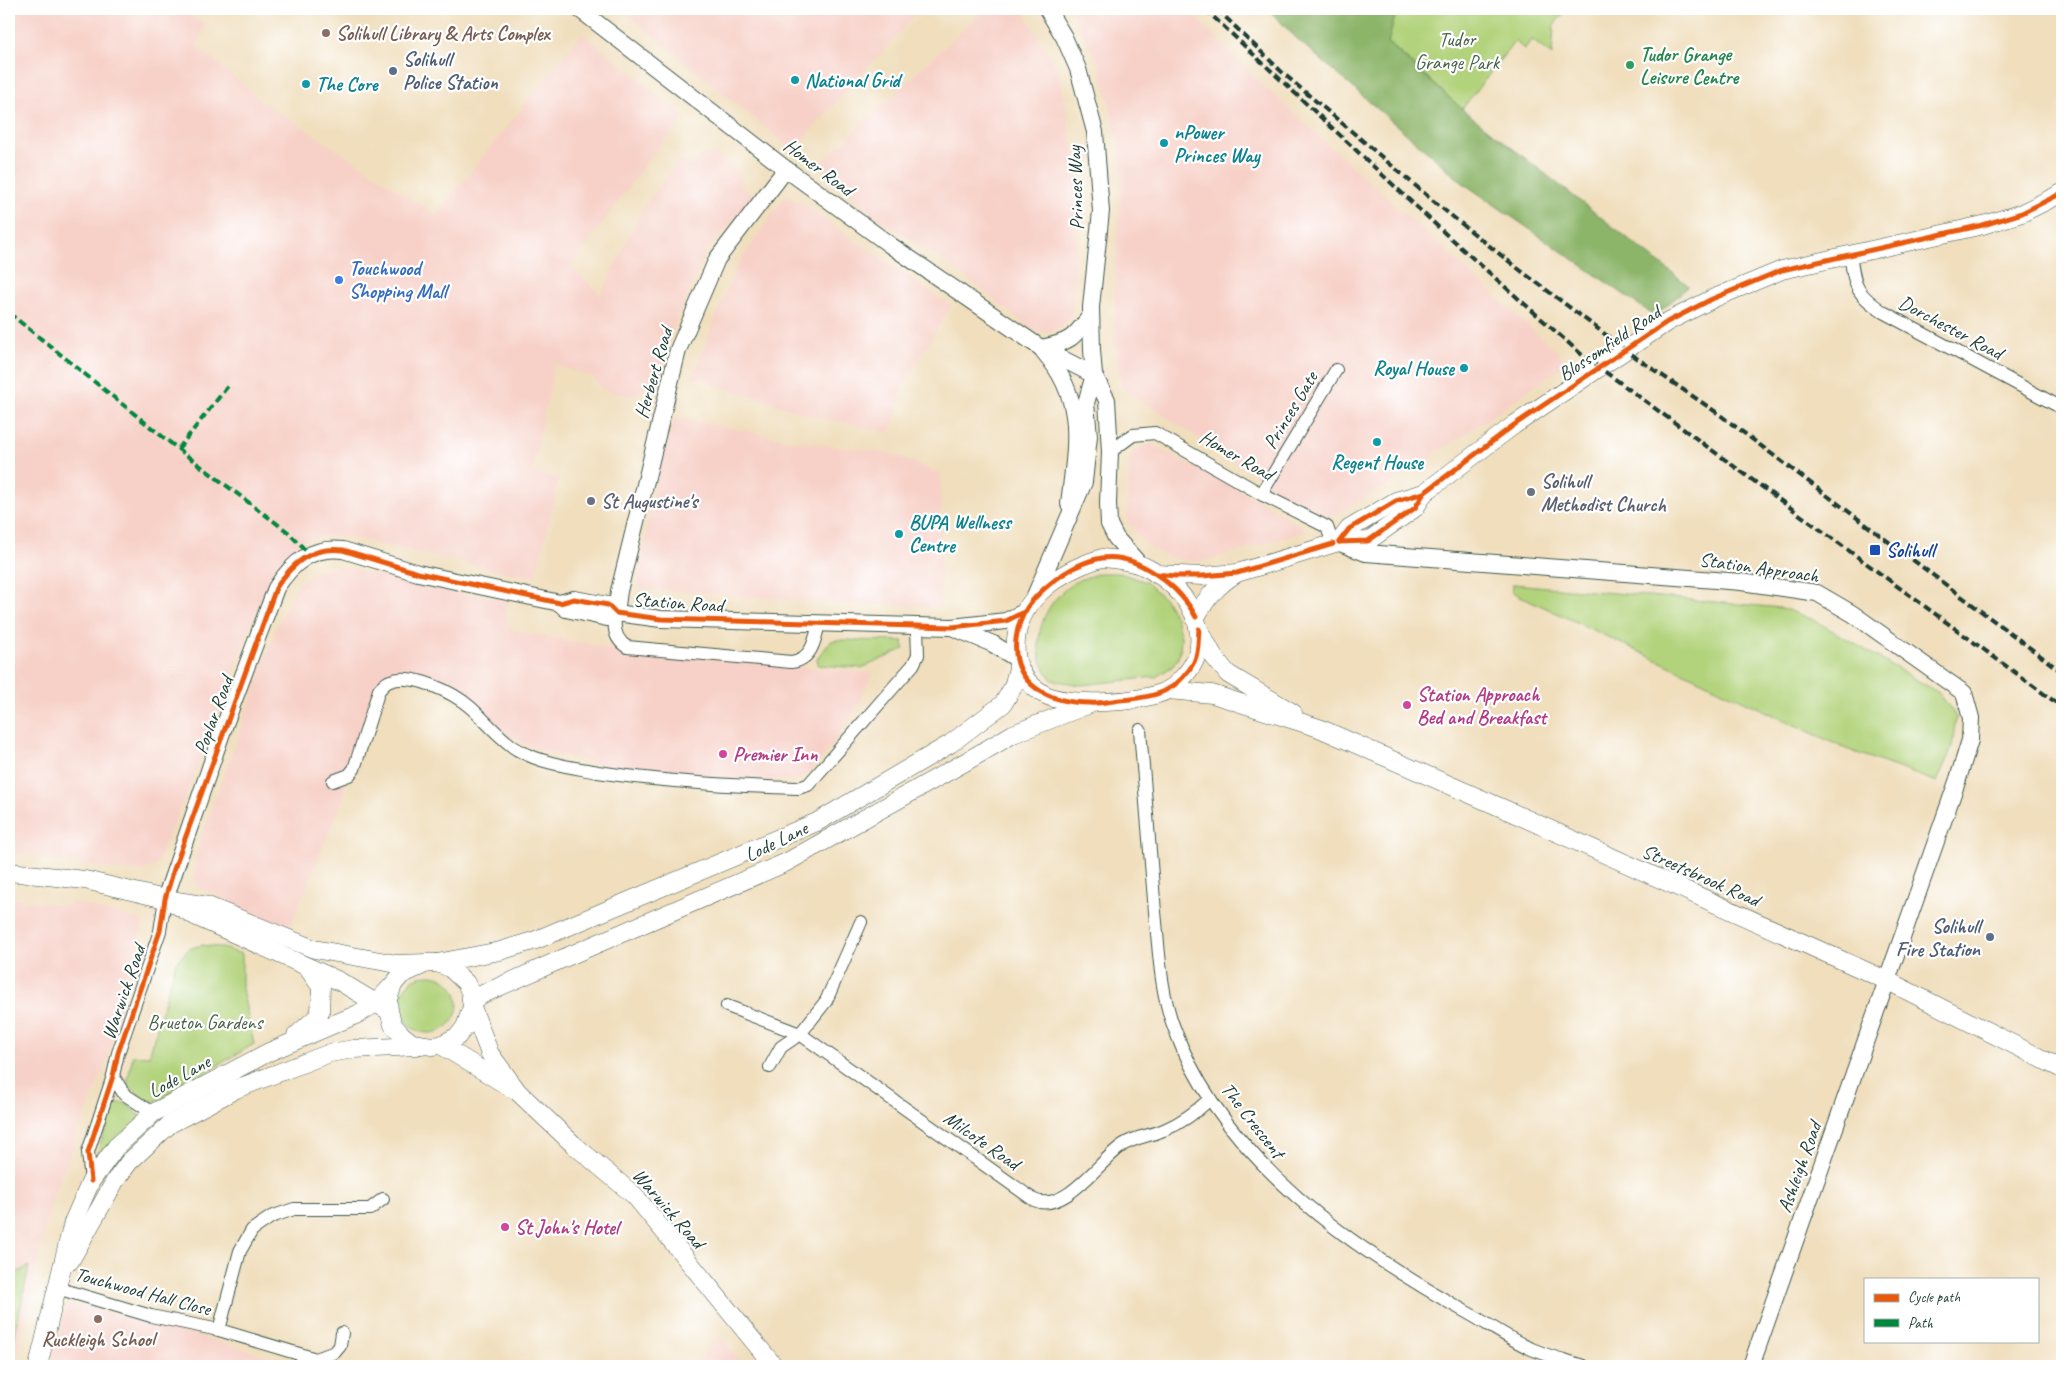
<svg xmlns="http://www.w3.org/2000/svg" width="2071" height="1375" font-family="Caveat,sans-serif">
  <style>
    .built { fill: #f7d1c8 }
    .green { fill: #b2d37b; stroke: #688858 }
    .forest { fill: #8db56b; stroke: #567950 }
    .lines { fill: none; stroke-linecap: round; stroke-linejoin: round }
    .minor-casing { stroke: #3e5548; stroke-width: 14 }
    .tertiary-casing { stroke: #3e5548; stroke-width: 18 }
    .secondary-casing { stroke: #3e5548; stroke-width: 19 }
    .minor { stroke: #fff; stroke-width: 12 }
    .tertiary { stroke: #fff; stroke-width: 16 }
    .secondary { stroke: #fff; stroke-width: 18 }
    .rail { stroke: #1f3d34; stroke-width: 4; stroke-dasharray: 8 4; stroke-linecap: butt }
    .quiet { stroke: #00873e; stroke-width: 4; stroke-dasharray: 8 4; stroke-linecap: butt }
    .cycleway-casing { stroke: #fff; stroke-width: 8 }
    .cycleway { stroke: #e8590c; stroke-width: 5 }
    .education-dot { fill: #8d6e63; stroke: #fff; stroke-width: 2 }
    .leisure-dot { fill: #2e9e5b; stroke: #fff; stroke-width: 2 }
    .service-dot { fill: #5c6f8a; stroke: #fff; stroke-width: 2 }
    .culture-dot { fill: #0f9aa8; stroke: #fff; stroke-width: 2 }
    .shop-dot { fill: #3f7fe0; stroke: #fff; stroke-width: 2 }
    .worship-dot { fill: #6b7280; stroke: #fff; stroke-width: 2 }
    .transit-dot { fill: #1a4fb4; stroke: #fff; stroke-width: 2 }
    .hotel-dot { fill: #d1479c; stroke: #fff; stroke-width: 2 }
    .labels { text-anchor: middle; stroke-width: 4.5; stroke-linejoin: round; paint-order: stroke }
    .education-label { font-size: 20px; font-weight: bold; fill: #785e54; stroke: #fff; text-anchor: start }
    .park-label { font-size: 20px; fill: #446246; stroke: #fff }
    .leisure-label { font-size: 20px; font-weight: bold; fill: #27864d; stroke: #fff; text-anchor: start }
    .service-label { font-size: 20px; font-weight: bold; fill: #4e5e75; stroke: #fff; text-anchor: start }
    .culture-label { font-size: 20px; font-weight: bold; fill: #0d838f; stroke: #fff; text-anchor: start }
    .street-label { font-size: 20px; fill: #1f3d34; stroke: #fff }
    .shop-label { font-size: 20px; font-weight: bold; fill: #366cbe; stroke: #fff; text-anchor: start }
    .worship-label { font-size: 20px; font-weight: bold; fill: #5b616d; stroke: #fff; text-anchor: start }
    .transit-label { font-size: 20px; font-weight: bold; fill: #164399; stroke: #fff; text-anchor: start }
    .hotel-label { font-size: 20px; font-weight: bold; fill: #b23c85; stroke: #fff; text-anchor: start }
  </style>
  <rect width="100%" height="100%" fill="#fff"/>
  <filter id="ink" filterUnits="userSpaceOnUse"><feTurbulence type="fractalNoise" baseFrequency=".02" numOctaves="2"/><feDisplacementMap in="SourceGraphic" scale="10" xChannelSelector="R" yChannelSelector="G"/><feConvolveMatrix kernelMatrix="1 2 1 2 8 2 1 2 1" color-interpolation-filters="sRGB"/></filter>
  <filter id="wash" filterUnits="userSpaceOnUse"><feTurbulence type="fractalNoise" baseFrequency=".0096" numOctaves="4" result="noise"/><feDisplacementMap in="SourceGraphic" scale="20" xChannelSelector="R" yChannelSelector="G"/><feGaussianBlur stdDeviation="1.12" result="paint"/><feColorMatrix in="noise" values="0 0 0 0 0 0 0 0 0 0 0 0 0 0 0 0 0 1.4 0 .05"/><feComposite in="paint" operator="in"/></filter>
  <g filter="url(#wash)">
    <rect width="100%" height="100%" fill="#f0debc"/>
    <g class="built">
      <path d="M9,9H193L191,16L206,24L196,45L262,101L436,215L582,33L685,117L659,146L571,266L601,295L641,211L680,159L691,166L702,155H716L729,163L740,175L741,186L754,196L705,254L669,339L658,391L645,389L631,396L613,393L601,388L592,376L554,365L532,472L559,478L536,577L500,571L349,537L323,536L309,539L298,544L285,554L269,580L187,793L155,866L141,871H125L9,852Z"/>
      <path d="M621,9H921L793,150Z"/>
      <path d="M985,9H1022L1058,71L1064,96L1076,166V241L1071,316L1058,331L1035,332L949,264L873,215L818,166Z"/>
      <path d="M1070,9H1187L1267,89L1568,362L1485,421L1391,483L1330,517L1277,490L1121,387L1114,338L1116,255L1122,175L1119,142L1099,63Z"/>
      <path d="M785,196L799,202L951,306L903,385L891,433L805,414L692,377L736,267Z"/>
      <path d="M675,417L796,441L889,453L941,474L940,607L836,603L637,588L653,492Z"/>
      <path d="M1149,443L1271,507L1308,531L1201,562L1170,558L1151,548L1139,537L1127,520L1130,454Z"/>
      <path d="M346,567L448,592L506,599L507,621L512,630L631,652L873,673L854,712L829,750L817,764L798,780L791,781L733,780L618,768L535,749L506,734L449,683L393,668L376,685L348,768L343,799L288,931L199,887L194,876V865L201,838L280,620L291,597L299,583L311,574L328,568Z"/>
      <path d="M9,898L69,906L71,902L143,921L109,1055L51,1201L15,1366H9Z"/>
      <path d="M68,1303L197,1335L300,1366H49Z"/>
      <path d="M720,1335L744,1366H695Z"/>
    </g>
    <g class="green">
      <path d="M1268,9H1567L1554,25L1552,55L1532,40L1524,49L1515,41L1462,109L1388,42Z"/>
      <path d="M1100,573H1120L1146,582L1165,599L1176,618L1181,637L1180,651L1178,658L1173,666L1156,677L1081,685L1052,680C1049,675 1044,669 1042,664C1032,632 1047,600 1074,583C1081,578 1092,576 1100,573Z"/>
      <path d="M1513,584L1782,608L1814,620L1939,693L1956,716L1952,747L1937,782L1846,749L1512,592Z"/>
      <path d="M837,640L903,641L904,649L862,668L818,665L817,659L831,641Z"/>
      <path d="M201,945L219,947L242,954V989L254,1044L157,1101L145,1100L127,1084L133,1055L149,1056L176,962L189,949Z"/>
      <circle cx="429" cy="1004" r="29"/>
      <path d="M115,1103H125L141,1117L98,1163L95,1158Z"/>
      <path d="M29,1266L10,1360H9V1273L15,1274Z"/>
    </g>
    <path class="forest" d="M1268,9H1397L1388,43L1462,109L1689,286L1655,316L1463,183L1297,39Z"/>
  </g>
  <g filter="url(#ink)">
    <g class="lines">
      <g class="minor-casing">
        <g id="minor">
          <path d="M1850,254C1855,288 1855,292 1883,312L2062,408"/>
          <path d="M1110,452L1133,435L1155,433L1263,495L1327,527L1333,544"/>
          <path d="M1263,495L1266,486L1336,370"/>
          <path d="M616,613C613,626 614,639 627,647L791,662C812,660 815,640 819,623"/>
          <path d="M1140,730C1145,790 1150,851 1155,912C1159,950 1160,989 1173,1025C1222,1161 1354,1250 1475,1317C1492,1327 1509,1338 1527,1347C1544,1355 1565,1360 1583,1366"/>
          <path d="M333,781L349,775L354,769L379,690C382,687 386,682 390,681C412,672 454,693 470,707C484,719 503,742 518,750C543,764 571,767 598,772C664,782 731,786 798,788L808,785L913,665L918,655L917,628"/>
          <path d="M727,1006L800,1034L1034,1200C1064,1214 1098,1163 1120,1147C1132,1137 1152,1136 1166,1129C1183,1122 1197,1111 1210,1099"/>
          <path d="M770,1067L781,1047L800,1034L826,1001L861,922"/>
          <path d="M113,1076L124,1094L153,1113"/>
          <path d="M91,1181L88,1152L113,1076L118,1053L160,931L165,899"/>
          <path d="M57,1288L151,1316L219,1330L240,1251L252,1230L271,1217L294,1209H370L383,1199"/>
          <path d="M219,1330L316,1359L335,1352L340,1346L342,1333"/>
        </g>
      </g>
      <g class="tertiary-casing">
        <g id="tertiary">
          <path d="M579,9L786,169L890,245L1041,348L1094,375"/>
          <path d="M1047,9L1064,37L1078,69L1095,132L1101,211L1091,307L1092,350L1094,375L1107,400L1110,452L1108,503L1109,524L1116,538L1140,565"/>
          <path d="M1041,348C1070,342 1073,339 1091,315"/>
          <path d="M1044,352C1086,401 1076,444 1069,504"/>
          <path d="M1340,543L1366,553L1741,582L1817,593L1853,614L1964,693L1971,718L1970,740L1958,779L1751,1366"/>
          <path d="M1034,598L1084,482L1089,436L1086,403L1094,375"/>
          <path d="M560,603L566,609L607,618L616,613"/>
          <path d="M616,613L619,591L678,350L717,259L786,169"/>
          <path d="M954,628L993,644L1017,659"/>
          <path d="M165,899L225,724L276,588C292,563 312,546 343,550L418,573L560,603L574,599L608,605L616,613L661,619L952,627L1006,621L1024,612"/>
        </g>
      </g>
      <g class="secondary-casing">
        <g id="secondary">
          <path d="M1339,542L1349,529L1396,501L1424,493L1514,425L1667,322L1712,299L1782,270L1983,225L2022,213L2062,193"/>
          <path d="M1102,558C1116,559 1130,561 1143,566C1178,582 1213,622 1194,662C1189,672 1177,685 1168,690C1144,703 1065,708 1042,693C1027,684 1018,670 1016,654C1011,602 1059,571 1102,558Z"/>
          <path d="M1156,574L1203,576L1237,573L1339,542L1368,541L1415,508L1424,493"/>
          <path d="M1196,617C1206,598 1217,586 1235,574"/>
          <path d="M1199,629L1214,657L1228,674L1293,713"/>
          <path d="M1168,690L1212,694L1319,728L1502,808L1888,981L2062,1069"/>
          <path d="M9,872L85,880L165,899L208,906L314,949L397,964L427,963H437L450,968L466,983L470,992L472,1007L465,1027L458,1036L441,1045L432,1046L412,1043L402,1035L393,1025L389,1011L388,999L393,985L401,975L427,963"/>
          <path d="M175,904L195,916L339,981L384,1008"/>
          <path d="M437,963L500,951L536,940L817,822L950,744L1003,704L1013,687L1018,668"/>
          <path d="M472,1001L483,994L564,958L787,862L967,761L1013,734L1090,704"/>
          <path d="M472,1007L490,1054L518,1092L573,1144L635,1196L774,1366"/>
          <path d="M296,1036L317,1017L320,1012L321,987L307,967"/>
          <path d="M441,1045L511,1088"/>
          <path d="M70,1261L115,1181L129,1162L170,1124L236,1089L330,1053L354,1049L417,1046"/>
          <path d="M38,1366L73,1222L91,1181L116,1147L153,1113L269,1052L358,1014L376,1003L393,985"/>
        </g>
      </g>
      <use href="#minor" class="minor"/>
      <use href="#tertiary" class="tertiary"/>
      <use href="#secondary" class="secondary"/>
      <g class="rail">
        <path d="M1205,9L1450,238L1581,354L2062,707"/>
        <path d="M1217,9L1284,74L1443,209L1516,267L1638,359L1716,412L2062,672"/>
      </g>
      <g class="quiet">
        <path d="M9,313L178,449L288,532L309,554"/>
        <path d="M178,449L228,386"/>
      </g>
      <g class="cycleway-casing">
        <g id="cycleway">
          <path d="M1339,542L1349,529L1396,501L1424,493L1514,425L1667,322L1712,299L1782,270L1983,225L2022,213L2062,193"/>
          <path d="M1339,542L1368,541L1415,508L1424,493"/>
          <path d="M1156,574L1175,576H1203L1237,573L1333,544"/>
          <path d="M1196,617C1180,587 1138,553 1102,558C1083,561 1065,572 1051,583C1032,598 1019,614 1016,639C1011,685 1050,703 1090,703C1100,704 1111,701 1120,700C1134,699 1157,696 1168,689C1178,684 1189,672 1194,662C1199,652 1198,640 1199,629"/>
          <path d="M91,1181L88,1152L113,1076L118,1053L160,931L165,899L174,869L276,588C292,563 312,546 343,550L418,573L560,603L574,599L608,605L616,613L661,619L952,627L1006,621L1024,612"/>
        </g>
      </g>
      <use href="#cycleway" class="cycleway"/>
    </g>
  </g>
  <g class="education-dot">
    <circle cx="326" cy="33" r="5"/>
    <circle cx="98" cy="1319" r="5"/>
  </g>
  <circle class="leisure-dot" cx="1630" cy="65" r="5"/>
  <g class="service-dot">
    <circle cx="393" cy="71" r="5"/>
    <circle cx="1990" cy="937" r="5"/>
  </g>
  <g class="culture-dot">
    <circle cx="795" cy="80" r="5"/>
    <circle cx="306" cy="84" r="5"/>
    <circle cx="1164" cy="143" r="5"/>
    <circle cx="1464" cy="368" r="5"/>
    <circle cx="1377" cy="442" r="5"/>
    <circle cx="899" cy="534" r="5"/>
  </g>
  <circle class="shop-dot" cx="339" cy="280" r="5"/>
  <g class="worship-dot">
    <circle cx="1531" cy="492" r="5"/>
    <circle cx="591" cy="501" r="5"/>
  </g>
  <rect class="transit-dot" x="1869" y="544" width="12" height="12" rx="2.5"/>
  <g class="hotel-dot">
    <circle cx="1407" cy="705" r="5"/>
    <circle cx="723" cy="754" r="5"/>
    <circle cx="505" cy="1227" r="5"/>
  </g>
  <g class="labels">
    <g class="education-label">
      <text x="336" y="40">Solihull Library &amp; Arts Complex</text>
      <text x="98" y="1346" text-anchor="middle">Ruckleigh School</text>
    </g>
    <g class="park-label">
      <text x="1457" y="46">Tudor<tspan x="1457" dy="23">Grange Park</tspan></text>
      <text x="205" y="1029">Brueton Gardens</text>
    </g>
    <g class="leisure-label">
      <text x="1640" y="61">Tudor Grange<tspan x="1640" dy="23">Leisure Centre</tspan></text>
    </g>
    <g class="service-label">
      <text x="403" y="66">Solihull<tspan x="403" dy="23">Police Station</tspan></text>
      <text x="1980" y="933" text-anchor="end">Solihull<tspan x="1980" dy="23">Fire Station</tspan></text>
    </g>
    <g class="culture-label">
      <text x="805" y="87">National Grid</text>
      <text x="316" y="91">The Core</text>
      <text x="1174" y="139">nPower<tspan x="1174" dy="23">Princes Way</tspan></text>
      <text x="1454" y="375" text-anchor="end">Royal House</text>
      <text x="1377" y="469" text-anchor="middle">Regent House</text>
      <text x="909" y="529">BUPA Wellness<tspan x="909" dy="23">Centre</tspan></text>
    </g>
    <g class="street-label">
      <text transform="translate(819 167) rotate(37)" y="7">Homer Road</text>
      <text transform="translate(1075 188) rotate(-92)" y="7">Princes Way</text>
      <text transform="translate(1951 327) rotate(28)" y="7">Dorchester Road</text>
      <text transform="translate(1609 343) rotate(-34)" y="7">Blossomfield Road</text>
      <text transform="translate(653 373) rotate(-74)" y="7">Herbert Road</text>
      <text transform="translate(1290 410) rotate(-59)" y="7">Princes Gate</text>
      <text transform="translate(1237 455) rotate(30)" y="7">Homer Road</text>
      <text transform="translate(1759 567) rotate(8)" y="7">Station Approach</text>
      <text transform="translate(678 602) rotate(4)" y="7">Station Road</text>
      <text transform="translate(213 715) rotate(-70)" y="7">Poplar Road</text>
      <text transform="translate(776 841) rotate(-26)" y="7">Lode Lane</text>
      <text transform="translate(1701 875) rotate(24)" y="7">Streetsbrook Road</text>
      <text transform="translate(123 992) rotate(-71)" y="7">Warwick Road</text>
      <text transform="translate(179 1076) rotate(-29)" y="7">Lode Lane</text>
      <text transform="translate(1253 1120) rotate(52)" y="7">The Crescent</text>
      <text transform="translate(982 1140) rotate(35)" y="7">Milcote Road</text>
      <text transform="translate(1799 1167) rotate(-70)" y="7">Ashleigh Road</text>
      <text transform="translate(669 1208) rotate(49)" y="7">Warwick Road</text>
      <text transform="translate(143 1291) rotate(15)" y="7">Touchwood Hall Close</text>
    </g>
    <g class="shop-label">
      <text x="349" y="275">Touchwood<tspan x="349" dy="23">Shopping Mall</tspan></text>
    </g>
    <g class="worship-label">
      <text x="1541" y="488">Solihull<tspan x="1541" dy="23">Methodist Church</tspan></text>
      <text x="601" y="508">St Augustine's</text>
    </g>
    <g class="transit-label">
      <text x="1886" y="557">Solihull</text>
    </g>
    <g class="hotel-label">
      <text x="1417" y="701">Station Approach<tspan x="1417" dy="23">Bed and Breakfast</tspan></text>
      <text x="733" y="761">Premier Inn</text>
      <text x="515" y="1234">St John's Hotel</text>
    </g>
  </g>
  <rect width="2071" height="1375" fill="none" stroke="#fff" stroke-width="30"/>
  <rect x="1864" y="1278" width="175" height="65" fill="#ffffff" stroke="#a5b1ae"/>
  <rect x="1874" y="1294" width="25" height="8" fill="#e8590c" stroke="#a5b1ae"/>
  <text x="1908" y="1302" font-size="15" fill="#1f3d34">Cycle path</text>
  <rect x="1874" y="1319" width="25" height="8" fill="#00873e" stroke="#a5b1ae"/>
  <text x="1908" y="1328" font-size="15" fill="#1f3d34">Path</text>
</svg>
